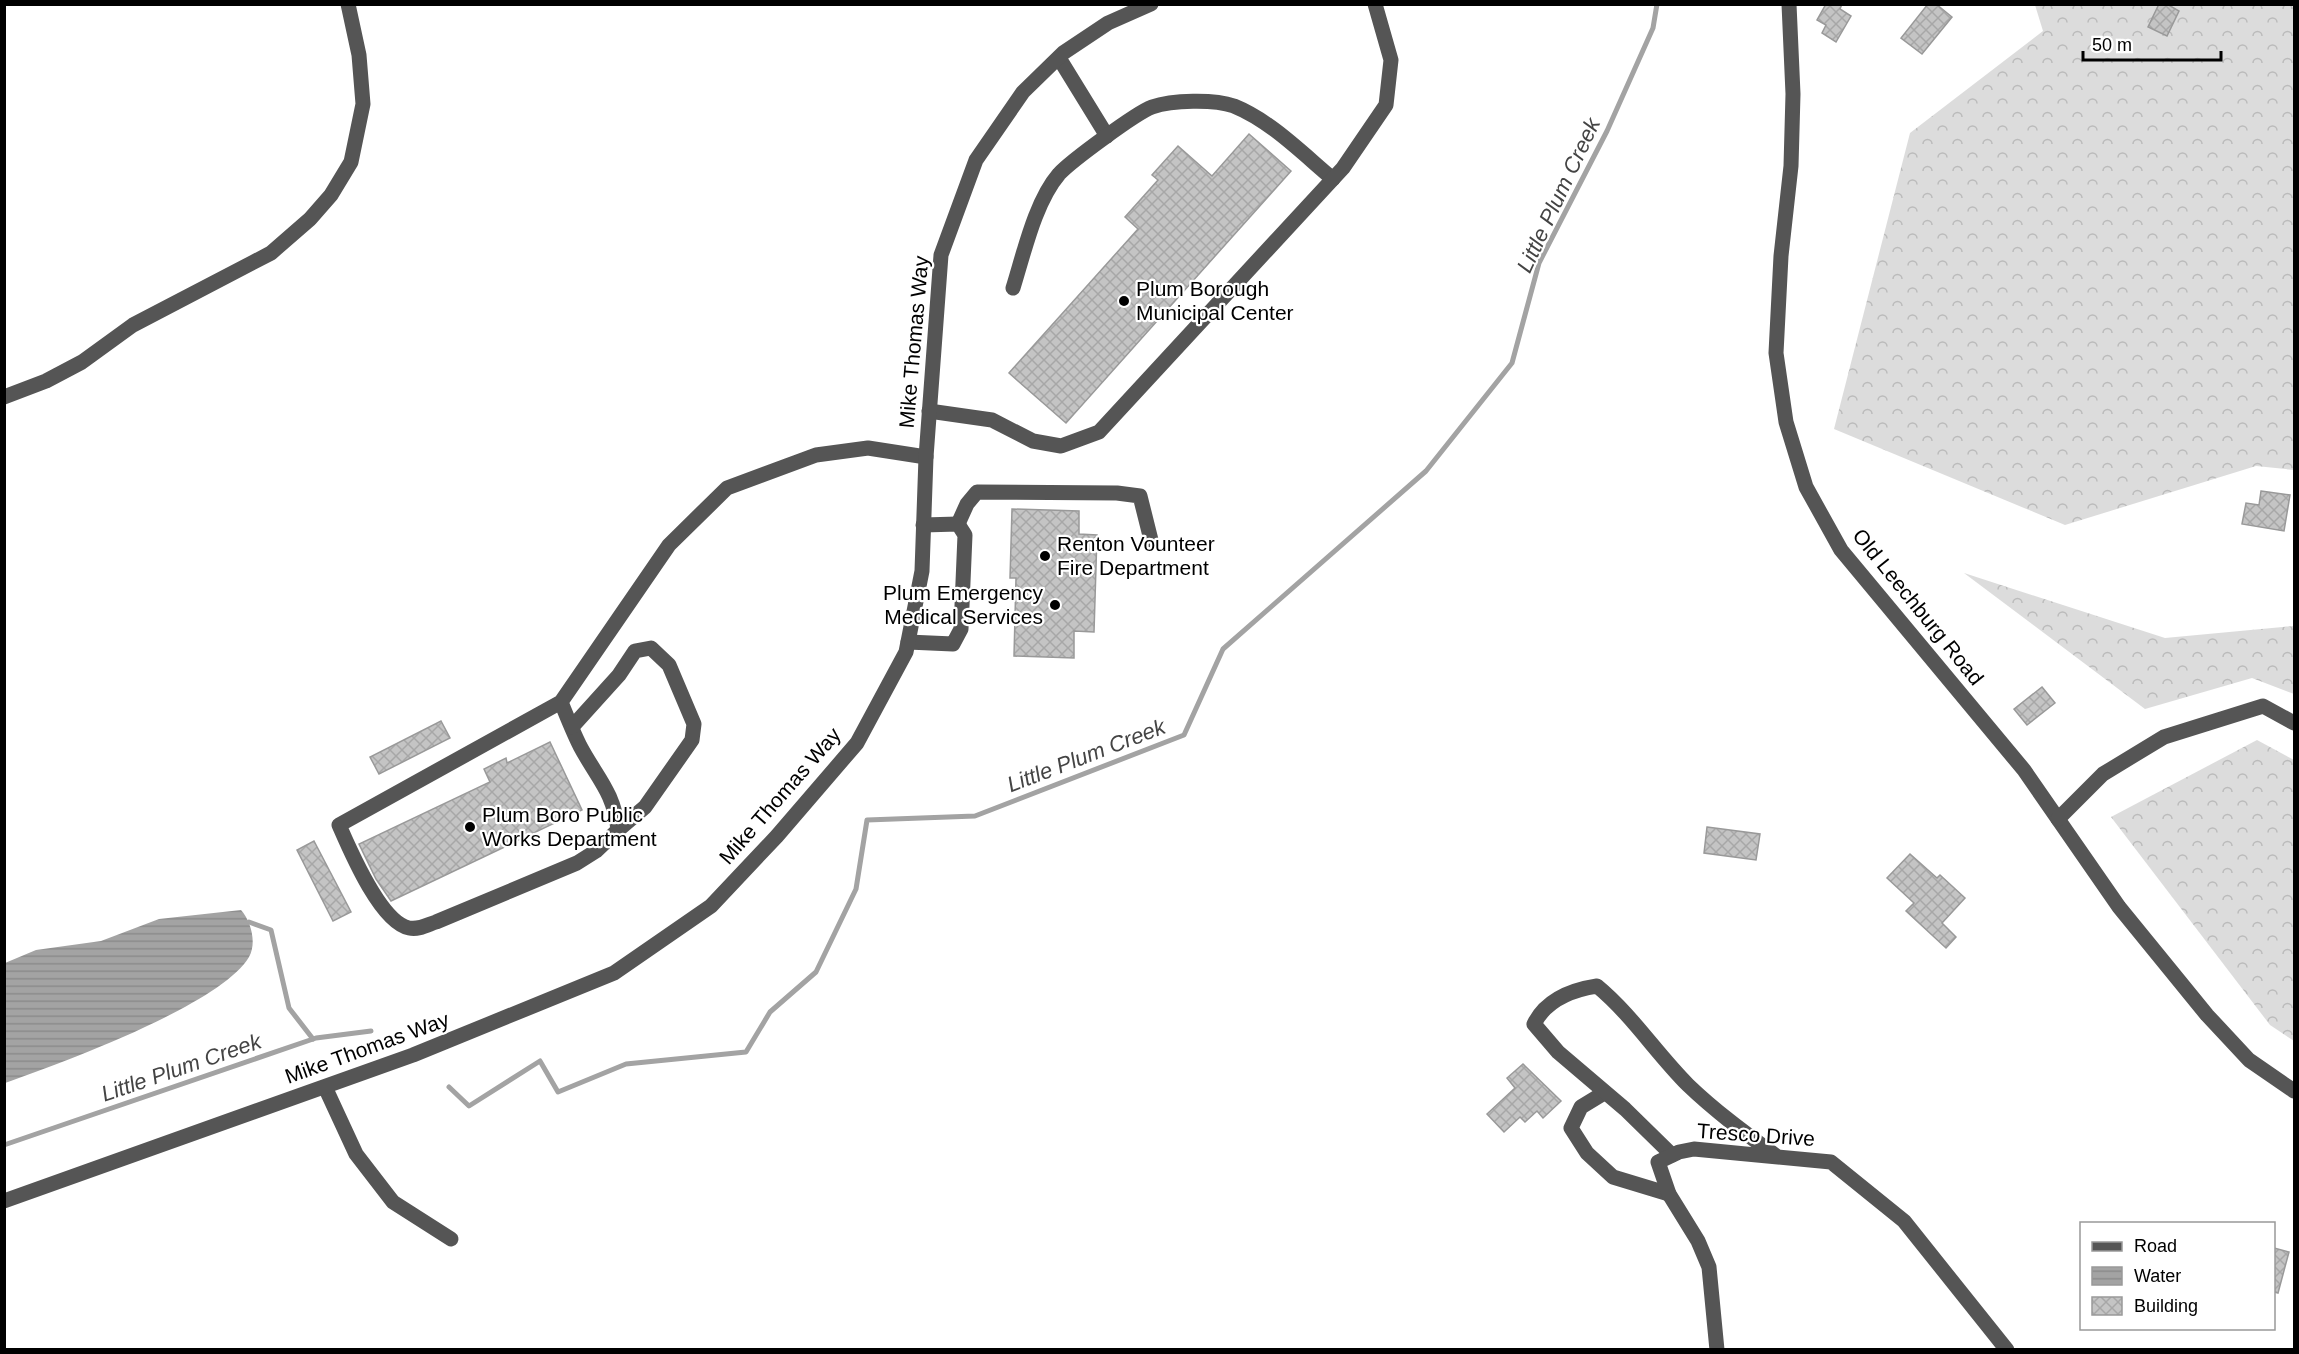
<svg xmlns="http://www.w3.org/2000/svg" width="2299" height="1354" font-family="Arial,sans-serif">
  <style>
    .forest { fill: url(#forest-crowns) }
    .water { fill: url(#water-rules) }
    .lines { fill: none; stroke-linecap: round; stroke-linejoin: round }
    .stream { stroke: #a3a3a3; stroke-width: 5 }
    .building { fill: url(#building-cross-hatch); stroke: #999; stroke-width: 1.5 }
    .minor { stroke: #555; stroke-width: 15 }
    .poi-dot { fill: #000; stroke: #fff; stroke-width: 2 }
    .labels { text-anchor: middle; stroke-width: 4.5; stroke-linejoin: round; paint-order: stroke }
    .poi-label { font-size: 21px; fill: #000; stroke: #fff; text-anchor: start }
    .street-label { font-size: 21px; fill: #000; stroke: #fff }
    .water-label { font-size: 22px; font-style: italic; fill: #444; stroke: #fff }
  </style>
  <defs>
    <pattern id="forest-crowns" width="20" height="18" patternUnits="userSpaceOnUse" patternTransform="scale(1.5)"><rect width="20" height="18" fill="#dcdcdc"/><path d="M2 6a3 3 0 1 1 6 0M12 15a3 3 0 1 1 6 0" fill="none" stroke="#bbb"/></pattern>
    <pattern id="water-rules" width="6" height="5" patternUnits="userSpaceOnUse" patternTransform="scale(1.5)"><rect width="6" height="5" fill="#a3a3a3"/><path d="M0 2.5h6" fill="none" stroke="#8b8b8b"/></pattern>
    <pattern id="building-cross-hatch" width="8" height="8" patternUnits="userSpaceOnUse" patternTransform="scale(1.5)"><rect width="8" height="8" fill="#c4c4c4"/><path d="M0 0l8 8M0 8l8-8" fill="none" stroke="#a7a7a7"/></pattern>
  </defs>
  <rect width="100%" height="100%" fill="#fff"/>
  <g class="forest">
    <path d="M2035,5H2294V470L2256,466L2065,525L1834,429L1910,133L2043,31Z"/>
    <path d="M1964,573L2165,638L2294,626V694L2252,678L2145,709Z"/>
    <path d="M2257,740L2294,760V1041L2270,1025L2111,817Z"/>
  </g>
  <path class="water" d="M241,910C251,921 257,943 249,957C221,1005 59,1064 5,1083V963L36,950L101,941L159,919Z"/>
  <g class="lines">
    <g class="stream">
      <path d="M249,922L271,930L289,1008L313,1039"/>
      <path d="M449,1087L469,1106L540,1061L558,1092L626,1064L746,1052L770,1012L816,972L856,889L867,820L975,816L1184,735L1223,649L1426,471L1512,363L1539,263L1607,131L1653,28L1657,4"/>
      <path d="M4,1145L316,1038L371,1031"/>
    </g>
  </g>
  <g class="building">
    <path d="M1826,4H1842L1840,9L1851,16L1836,42L1822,33L1826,25L1817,20Z"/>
    <path d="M1928,4H1936L1952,17L1922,54L1901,38Z"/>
    <path d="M2159,4H2167L2179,11L2167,36L2148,27Z"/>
    <path d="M1249,134L1291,171L1066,423L1009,373L1138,229L1125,217L1158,180L1152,175L1178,146L1212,176Z"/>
    <path d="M2261,491L2290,495L2284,531L2242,524L2246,503L2259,505Z"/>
    <path d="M1012,509L1079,511V534L1097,535L1094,632L1074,631V658L1014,656L1016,578H1010Z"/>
    <path d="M2042,687L2055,703L2027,725L2014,709Z"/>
    <path d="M441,721L450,738L379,774L370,757Z"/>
    <path d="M550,742L582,810L391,901L376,879L359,844L490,782L484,769L506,758L507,763Z"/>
    <path d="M1707,827L1760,834L1756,860L1704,853Z"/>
    <path d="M314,841L351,912L333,921L297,850Z"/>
    <path d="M1910,854L1937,878L1940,875L1965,898L1942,923L1956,937L1946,948L1906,911L1914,903L1887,878Z"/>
    <path d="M1523,1064L1561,1101L1543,1118L1537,1111L1525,1122L1520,1117L1504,1132L1487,1114L1515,1088L1507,1078Z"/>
    <path d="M2274,1248L2289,1252L2278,1293L2274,1292Z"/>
  </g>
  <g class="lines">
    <g class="minor">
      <path d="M1789,4L1793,94L1791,166L1781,256L1776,353L1786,422L1806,487L1841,550L2024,770L2119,907L2207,1015L2249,1060L2294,1091"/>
      <path d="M1059,58L1107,136"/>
      <path d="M1013,288C1024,253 1035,202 1059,174C1071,161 1136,113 1152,107C1172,100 1214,99 1234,106C1271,121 1303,154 1333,179"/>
      <path d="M4,397L46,381L82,362L133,325L271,253L310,219L331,195L351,162L363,104L359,55L348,4"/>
      <path d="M929,411L992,420L1033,441L1061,446L1099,432L1343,168L1386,105L1391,60L1375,4"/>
      <path d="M958,524L967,504L977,492L1117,493L1140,496L1151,540"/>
      <path d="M908,642L953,644L961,629L965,535L958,524L923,525"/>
      <path d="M561,702C567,717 573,732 580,746C597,778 614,792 618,830L596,851L577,863L436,922C427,925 419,930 409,928C380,922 350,850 339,825L561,702L669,545L727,488L816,455L868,448L926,457"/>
      <path d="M572,727L619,675L635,651L651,648L669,665L694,724L692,740L645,807L618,830"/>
      <path d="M2058,819L2103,774L2164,737L2263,706L2294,723"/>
      <path d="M325,1087L356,1154L393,1202L451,1239"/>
      <path d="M1604,1093L1581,1107L1571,1128L1587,1153L1613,1177L1669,1194"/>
      <path d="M1672,1155L1625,1109L1558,1052L1534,1024C1546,1000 1571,990 1597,986C1632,1015 1656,1053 1688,1085C1715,1111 1745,1133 1775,1155"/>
      <path d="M4,1201L413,1055L614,973L711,906L777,836L857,743L906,652L922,571L926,457L941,255L976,160L1023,92L1063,53L1108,23L1151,4"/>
      <path d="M1717,1350L1709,1267L1698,1241L1669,1194L1658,1162L1679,1152L1694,1149L1831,1162L1904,1221L2007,1350"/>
    </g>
  </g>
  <g class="poi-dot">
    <circle cx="1124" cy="301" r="6"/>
    <circle cx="1045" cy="556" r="6"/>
    <circle cx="1055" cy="605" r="6"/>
    <circle cx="470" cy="827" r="6"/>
  </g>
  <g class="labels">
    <g class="poi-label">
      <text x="1136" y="296">Plum Borough<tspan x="1136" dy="24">Municipal Center</tspan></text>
      <text x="1057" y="551">Renton Vounteer<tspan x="1057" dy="24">Fire Department</tspan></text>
      <text x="1043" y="600" text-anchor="end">Plum Emergency<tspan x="1043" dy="24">Medical Services</tspan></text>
      <text x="482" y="822">Plum Boro Public<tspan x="482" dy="24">Works Department</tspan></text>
    </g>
    <g class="street-label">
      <text transform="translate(914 342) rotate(-85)" y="7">Mike Thomas Way</text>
      <text transform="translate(1918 607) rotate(51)" y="7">Old Leechburg Road</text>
      <text transform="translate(780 796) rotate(-49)" y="7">Mike Thomas Way</text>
      <text transform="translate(367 1048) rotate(-20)" y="7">Mike Thomas Way</text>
      <text transform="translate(1756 1135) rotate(4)" y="7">Tresco Drive</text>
    </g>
    <g class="water-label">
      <text transform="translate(1558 195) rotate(-65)" y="8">Little Plum Creek</text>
      <text transform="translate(1086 755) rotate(-21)" y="8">Little Plum Creek</text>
      <text transform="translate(181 1067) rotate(-19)" y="8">Little Plum Creek</text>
    </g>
  </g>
  <rect width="2299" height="1354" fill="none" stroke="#000000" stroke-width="12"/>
  <rect x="2080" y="1222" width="195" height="108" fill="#ffffff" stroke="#999999" stroke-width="1.5"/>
  <rect x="2092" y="1242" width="30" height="9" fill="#555555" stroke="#999999" stroke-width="1.5"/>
  <text x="2134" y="1252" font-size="18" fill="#000000">Road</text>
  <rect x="2092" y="1267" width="30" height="18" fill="url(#water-rules)" stroke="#999999" stroke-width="1.5"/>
  <text x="2134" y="1282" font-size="18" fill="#000000">Water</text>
  <rect x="2092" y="1297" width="30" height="18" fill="url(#building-cross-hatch)" stroke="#999999" stroke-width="1.5"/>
  <text x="2134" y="1312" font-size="18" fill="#000000">Building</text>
  <path d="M2083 51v9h138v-9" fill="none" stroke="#000000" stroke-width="3"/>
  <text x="2092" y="51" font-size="18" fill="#000000" stroke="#ffffff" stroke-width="4.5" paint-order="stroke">50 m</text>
</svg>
